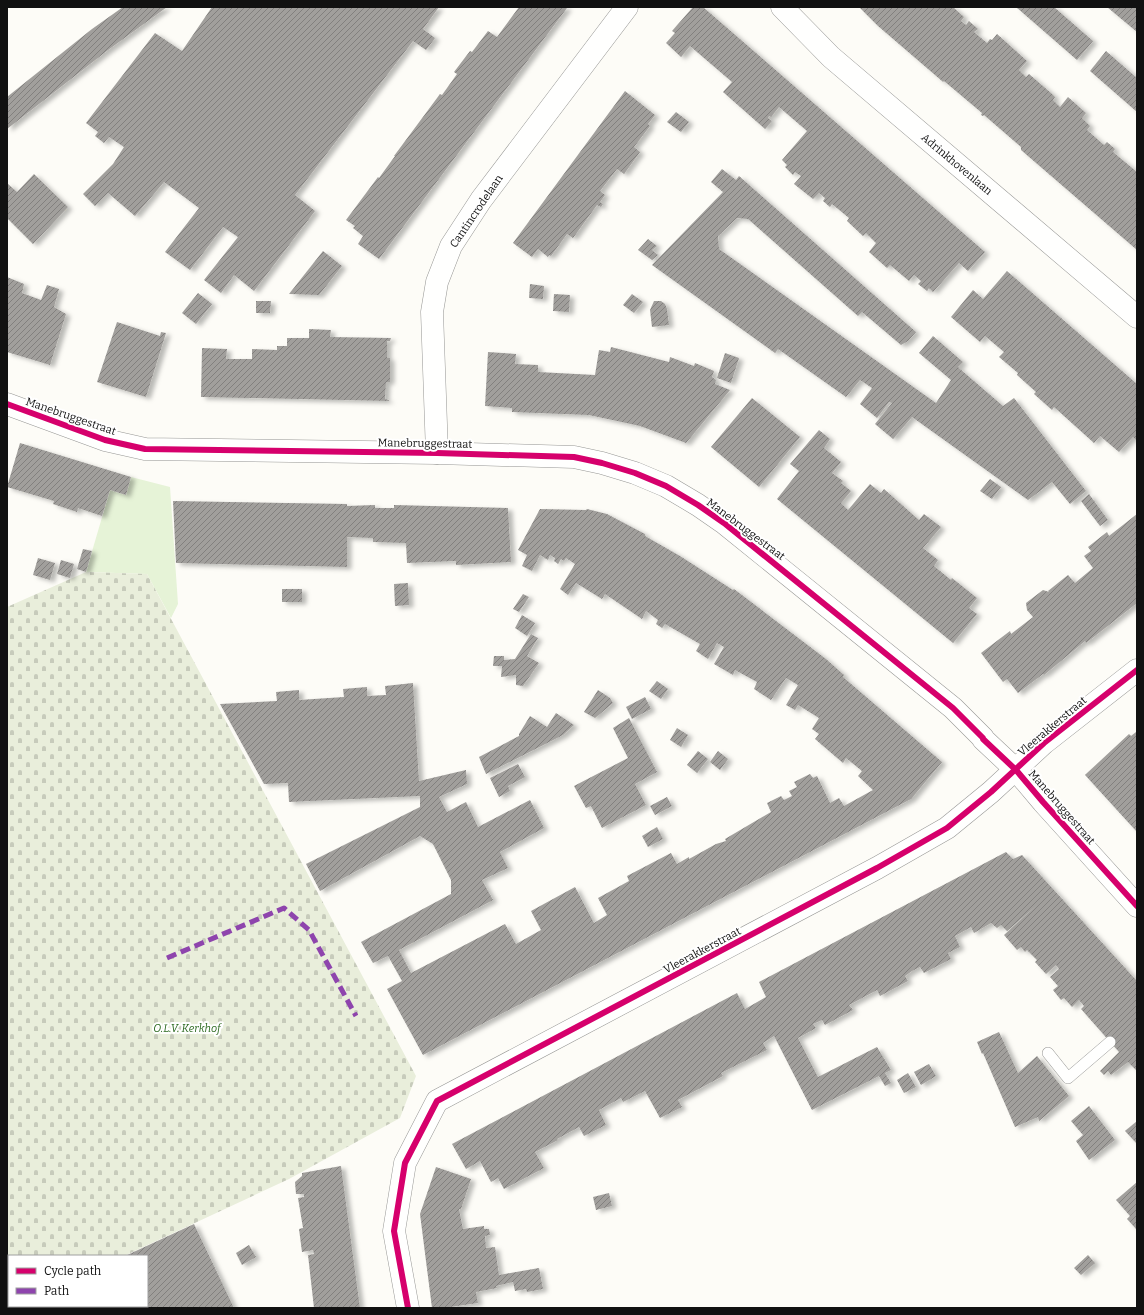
<svg xmlns="http://www.w3.org/2000/svg" width="1144" height="1315" font-family="Bitter,serif">
  <style>
    .grass { fill: #e6f3d7 }
    .cemetery { fill: url(#cemetery-stones) }
    .building { fill: url(#building-hatch); filter: url(#shadow) }
    .lines { fill: none; stroke-linecap: round; stroke-linejoin: round }
    .lane-casing { stroke: #979795; stroke-width: 12 }
    .street-casing { stroke: #979795; stroke-width: 23 }
    .lane { stroke: #fffffe; stroke-width: 11 }
    .street { stroke: #fffffe; stroke-width: 22 }
    .quiet { stroke: #8e44ad; stroke-width: 5; stroke-dasharray: 10 5; stroke-linecap: butt }
    .cycleway-casing { stroke: #fff; stroke-width: 8 }
    .cycleway { stroke: #d6006c; stroke-width: 6 }
    .labels { text-anchor: middle; stroke-width: 4; stroke-linejoin: round; paint-order: stroke }
    .street-label { font-size: 11px; fill: #111; stroke: #fff }
    .park-label { font-size: 11px; font-style: italic; fill: #2c6a20; stroke: #fff }
  </style>
  <defs>
    <pattern id="cemetery-stones" width="16" height="16" patternUnits="userSpaceOnUse"><rect width="16" height="16" fill="#e9eedb"/><path d="M2 7V4a2 2 0 0 1 4 0v3zM10 15v-3a2 2 0 0 1 4 0v3z" fill="#c7cbbb"/></pattern>
    <pattern id="building-hatch" width="6" height="6" patternUnits="userSpaceOnUse"><rect width="6" height="6" fill="#a19f9c"/><path d="M-1 1l2-2M0 6l6-6M5 7l2-2" fill="none" stroke="#82807e"/></pattern>
    <filter id="shadow"><feDropShadow dx="4.5" dy="2.5" stdDeviation="2" flood-color="#0004"/></filter>
  </defs>
  <rect width="100%" height="100%" fill="#fdfcf7"/>
  <path class="grass" d="M131,477L170,487L178,604L171,618L147,574L86,572L110,490L126,495Z"/>
  <path class="cemetery" d="M86,572L147,574L416,1076L400,1118L289,1179L124,1256H9V1306H48V1308H7V607Z"/>
  <g class="building">
    <path d="M123,7H167L108,50L7,129V97L92,29Z"/>
    <path d="M212,7H439L423,29L435,38L426,50L413,41L295,195L315,211L254,291L234,275L221,293L204,280L238,237L223,227L190,270L165,252L199,208L164,182L135,216L108,193L95,206L83,194L113,164L124,147L109,137L104,143L95,136L98,132L86,123L155,33L182,51Z"/>
    <path d="M519,7H566L567,8L379,259L358,244L363,236L353,228L355,226L346,220L378,177L379,178L395,156H394L440,94L442,95L457,74L454,72L470,51L472,52L488,31L497,37Z"/>
    <path d="M693,7H703L985,252L968,271L959,263L933,292L929,288L927,291L918,284L921,281L914,275L909,281L890,265L887,268L869,252L876,243L866,233L863,236L847,221L849,218L832,204L830,207L823,201L825,198L819,193L813,199L794,184L801,176L795,172L793,175L785,167L787,165L782,160L807,131L779,107L771,117L769,116L768,118L772,121L765,129L723,92L732,82L690,46L681,57L666,43L675,33L672,31Z"/>
    <path d="M859,7H953L964,17L961,21L966,25L969,21L978,29L974,32L987,43L990,39L992,40L997,34L1027,61L1019,70L1026,77L1029,74L1051,93L1055,97L1053,100L1060,107L1068,97L1086,113L1082,118L1090,126L1087,130L1104,145L1107,142L1115,149L1113,152L1137,172V250L1021,150V147L984,115L983,116L981,115L982,113L944,81L943,82L942,81L878,26Z"/>
    <path d="M1016,7H1054L1093,41L1077,60Z"/>
    <path d="M1107,7H1137V32Z"/>
    <path d="M1106,51L1137,78V112L1090,71Z"/>
    <path d="M625,91L655,115L648,124L650,126L634,147L640,152L624,174L617,169L600,191L605,195L600,202L603,204L601,207L597,205L573,238L567,234L551,256L549,255L548,257L538,249L532,257L513,243Z"/>
    <path d="M676,112L689,122L681,132L667,122Z"/>
    <path d="M722,169L736,180L739,176L916,332L908,341L901,345L862,312L858,316L748,219L737,218L718,236L719,249L936,403L951,380L919,353L933,336L963,362L958,367L960,369L1003,406L1014,398L1086,491L1070,504L1052,482L1028,500L912,417L893,439L875,424L892,403L889,402L877,418L860,404L872,388L860,380L846,397L778,349L775,353L652,265L723,192L711,182Z"/>
    <path d="M34,174L68,207L33,244L7,218V183L17,192Z"/>
    <path d="M648,239L657,246L652,250L658,255L652,260L638,250Z"/>
    <path d="M323,251L342,266L319,295L289,294Z"/>
    <path d="M1007,271L1137,384V441L1133,437L1119,452L1100,436L1094,443L1054,407L1052,410L1034,394L1036,392L1017,375L1018,373L999,357L1004,352L985,336L980,342L951,317L973,290L983,299Z"/>
    <path d="M7,277L24,284L22,293L41,300L47,285L59,289L54,307L66,314L50,365L7,352Z"/>
    <path d="M530,284L544,286L543,299L529,298Z"/>
    <path d="M198,293L212,304L196,324L182,313Z"/>
    <path d="M554,294L570,295L569,312L553,311Z"/>
    <path d="M632,294L643,302L634,313L623,305Z"/>
    <path d="M256,301H271L270,313H256Z"/>
    <path d="M654,301H661L665,304L667,309L669,325L652,327L650,310Z"/>
    <path d="M117,322L160,336L161,332L166,333L146,397L97,382Z"/>
    <path d="M309,329L331,330L330,337L391,338L390,341H387V358H390V382H386L385,399L389,400V401L201,397L202,348L227,349L226,359H252V349L277,350V346H287V338H309Z"/>
    <path d="M611,347L669,362L670,357L694,366L695,363L714,371L712,377L716,380L715,384L730,390L686,443L640,426L589,415L512,412V408L485,406L488,352L516,354L515,364L538,365V372L595,375L599,350L610,352Z"/>
    <path d="M725,353L739,358L731,383L717,378Z"/>
    <path d="M752,398L800,437L759,487L711,447Z"/>
    <path d="M819,430L830,439L824,448L841,462L832,473L843,481L841,483L851,491L841,503L848,510L870,484L881,493L884,489L919,520L924,514L941,527L923,548L938,560L934,566L951,580L952,578L977,598L969,608L977,614L953,643L777,499L799,471L790,464Z"/>
    <path d="M20,443L131,477L126,495L110,490L102,516L78,508L77,512L53,504L54,501L7,487Z"/>
    <path d="M990,479L1001,487L992,499L980,491Z"/>
    <path d="M1089,494L1108,520L1100,526L1081,501Z"/>
    <path d="M173,501L347,504V506L375,505V508H394V505L508,508L511,562L456,565V561L407,563L406,543L373,542V538L347,537V567L176,563Z"/>
    <path d="M540,509L586,510L587,509L607,514L645,534V536L680,556L733,590L734,589L826,659L844,675L843,677L942,762L911,799L423,1055L387,989L402,981L388,956L373,963L361,942L451,894V880L433,844L420,836L320,891L306,864L420,807V796L289,802L288,783L264,784L220,704L277,701L276,692L299,690V700L344,697L343,689L367,687V696L386,695L385,686L413,683L419,781L466,770L467,784L439,797L447,812L466,802L478,827L530,800L544,828L500,852L508,868L482,880L493,900L399,950L411,973L505,924L516,944L541,930L531,911L575,887L594,923L607,915L598,898L629,881L627,876L671,853L677,864L689,857V859L716,844L726,841L725,839L771,812L767,803L781,796L784,800L792,796L789,791L797,787L794,782L810,774L813,778L817,776L830,803L839,798L844,806L873,790L858,776L862,771L846,758L843,763L815,739L819,734L812,729L819,718L798,705L795,710L786,705L798,685L786,678L771,700L754,689L757,682L735,670L733,675L714,664L724,647L717,643L708,659L696,651L700,644L665,624L662,628L656,624L658,620L646,611L642,619L605,594L602,599L576,583L568,595L560,589L575,564L566,558L564,561L561,559L558,564L554,561L555,558L550,555L548,560L540,555L532,571L522,566L527,555L518,550Z"/>
    <path d="M1137,514V603L1086,643L1085,641L1044,675L1043,674L1018,693L1007,679L1003,682L981,653L1010,631L1011,634L1033,617L1027,610L1026,603L1043,590L1049,592L1048,591L1068,575L1075,583L1093,568L1084,556L1091,551L1088,547L1107,532L1109,536Z"/>
    <path d="M83,549L92,551L86,572L77,569Z"/>
    <path d="M38,558L55,563L50,580L33,575Z"/>
    <path d="M61,560L74,564L70,578L57,574Z"/>
    <path d="M408,583L409,605L395,606L394,584Z"/>
    <rect x="282" y="589" width="20" height="13"/>
    <path d="M523,594L529,597L519,612L513,609Z"/>
    <path d="M522,615L535,623L527,636L515,628Z"/>
    <path d="M531,634L538,638L527,656L539,663L523,686L516,685V675L501,677L502,666H493L494,656H504V660L515,659Z"/>
    <path d="M657,681L668,689L661,699L649,691Z"/>
    <path d="M598,690L610,698L613,703L595,718L584,712Z"/>
    <path d="M645,697L651,709L632,719L626,707Z"/>
    <path d="M556,713L574,725L563,735L486,774L479,757L519,736V734L530,716L547,727Z"/>
    <path d="M629,718L657,772L635,784L646,805L602,828L591,806L586,808L574,786L628,758L613,728Z"/>
    <path d="M677,728L688,735L681,747L670,740Z"/>
    <path d="M1136,732H1137V832L1085,775L1129,734L1131,736Z"/>
    <path d="M698,751L708,759L697,773L687,765Z"/>
    <path d="M718,751L728,759L720,770L710,762Z"/>
    <path d="M518,764L525,777L508,786L510,791L499,797L490,778Z"/>
    <path d="M667,797L672,806L655,815L650,806Z"/>
    <path d="M657,827L663,839L648,847L642,836Z"/>
    <path d="M1006,852L1013,859L1022,855L1137,981V1071L1128,1062L1111,1075L1108,1071L1104,1075L1100,1071L1119,1052L1081,1009L1084,1006L1079,1000L1072,1007L1064,998L1061,1000L1053,990L1058,986L1050,977L1059,969L1056,965L1046,974L1035,962L1037,960L1027,950L1025,952L1021,947L1017,950L1004,935L1037,905L1007,931L1001,925L997,928L991,923L974,933L971,927L955,936L960,947L948,953L951,959L924,973L920,967L912,971L905,976L908,981L880,996L877,990L849,1005L853,1010L825,1025L822,1020L813,1024L816,1028L798,1038L818,1077L877,1047L891,1070L885,1073L891,1083L885,1086L879,1076L812,1110L774,1036L763,1043L767,1050L721,1073L723,1076L678,1100L682,1107L660,1118L645,1091L623,1102L621,1098L599,1110L606,1125L584,1136L579,1127L557,1139L558,1140L535,1152L544,1168L504,1189L498,1178L491,1182L480,1161L466,1169L452,1144L737,993L745,1009L766,997L759,982Z"/>
    <path d="M999,1032L1018,1073L1037,1056L1069,1096L1039,1121L1038,1117L1015,1127L983,1053L982,1054L977,1042Z"/>
    <path d="M929,1064L936,1076L921,1085L914,1072Z"/>
    <path d="M908,1073L916,1087L904,1093L897,1080Z"/>
    <path d="M1089,1106L1115,1140L1089,1160L1076,1141L1083,1135L1071,1121Z"/>
    <path d="M1137,1121V1144L1125,1131Z"/>
    <path d="M341,1166L360,1308H314L308,1255L314,1254L313,1250L302,1252L299,1229L303,1228L298,1198L304,1197V1194H296L295,1182L302,1176V1173Z"/>
    <path d="M436,1167L471,1179L461,1209H459L463,1229L484,1226V1229H489L490,1235L485,1236L486,1248L495,1247L499,1275L539,1268L543,1289L527,1292L526,1289L515,1291L513,1282L496,1286L497,1288L476,1292L478,1303L443,1308H432L420,1214Z"/>
    <path d="M1137,1182V1230L1127,1219L1130,1216L1116,1200Z"/>
    <path d="M609,1193L612,1206L596,1210L593,1197Z"/>
    <path d="M194,1224L234,1308H66L65,1306H147V1256H125Z"/>
    <path d="M249,1245L256,1257L242,1265L236,1253Z"/>
    <path d="M1088,1255L1095,1263L1081,1275L1074,1268Z"/>
  </g>
  <g class="lines">
    <g class="lane-casing">
      <path id="lane" d="M1048,1053L1068,1078L1110,1042"/>
    </g>
    <g class="street-casing">
      <g id="street">
        <path d="M782,7L831,57L1137,317"/>
        <path d="M7,404L105,440L145,449L437,453L574,457L602,463L635,473L666,486L698,505L724,523L953,708L983,738V739L1016,770L1043,802L1137,906"/>
        <path d="M437,453L432,312L437,282L451,246L481,200L627,7"/>
        <path d="M408,1308L394,1231L405,1163L437,1101L877,868L947,828L991,792L1044,743L1137,670"/>
      </g>
    </g>
    <use href="#lane" class="lane"/>
    <use href="#street" class="street"/>
    <path class="quiet" d="M167,958L284,908L309,930L356,1016"/>
    <g class="cycleway-casing">
      <g id="cycleway">
        <path d="M7,404L105,440L145,449L437,453L574,457L602,463L635,473L666,486L698,505L724,523L953,708L983,738V739L1016,770L1043,802L1137,906"/>
        <path d="M408,1308L394,1231L405,1163L437,1101L877,868L947,828L991,792L1044,743L1137,670"/>
      </g>
    </g>
    <use href="#cycleway" class="cycleway"/>
  </g>
  <g class="labels">
    <g class="street-label">
      <text transform="translate(957 164) rotate(40)" y="4">Adrinkhovenlaan</text>
      <text transform="translate(476 211) rotate(-56)" y="4">Cantincrodelaan</text>
      <text transform="translate(71 416) rotate(19)" y="4">Manebruggestraat</text>
      <text transform="translate(425 443) rotate(1)" y="4">Manebruggestraat</text>
      <text transform="translate(746 529) rotate(37)" y="4">Manebruggestraat</text>
      <text transform="translate(1052 726) rotate(-40)" y="4">Vleerakkerstraat</text>
      <text transform="translate(1062 807) rotate(49)" y="4">Manebruggestraat</text>
      <text transform="translate(702 950) rotate(-28)" y="4">Vleerakkerstraat</text>
    </g>
    <g class="park-label">
      <text x="187" y="1032">O.L.V. Kerkhof</text>
    </g>
  </g>
  <rect width="1144" height="1315" fill="none" stroke="#111111" stroke-width="16"/>
  <rect x="8" y="1255" width="140" height="52" fill="#ffffff" stroke="#a0a0a0"/>
  <rect x="16" y="1268" width="20" height="6" fill="#d6006c" stroke="#a0a0a0"/>
  <text x="44" y="1275" font-size="12" fill="#111111">Cycle path</text>
  <rect x="16" y="1288" width="20" height="6" fill="#8e44ad" stroke="#a0a0a0"/>
  <text x="44" y="1295" font-size="12" fill="#111111">Path</text>
</svg>
